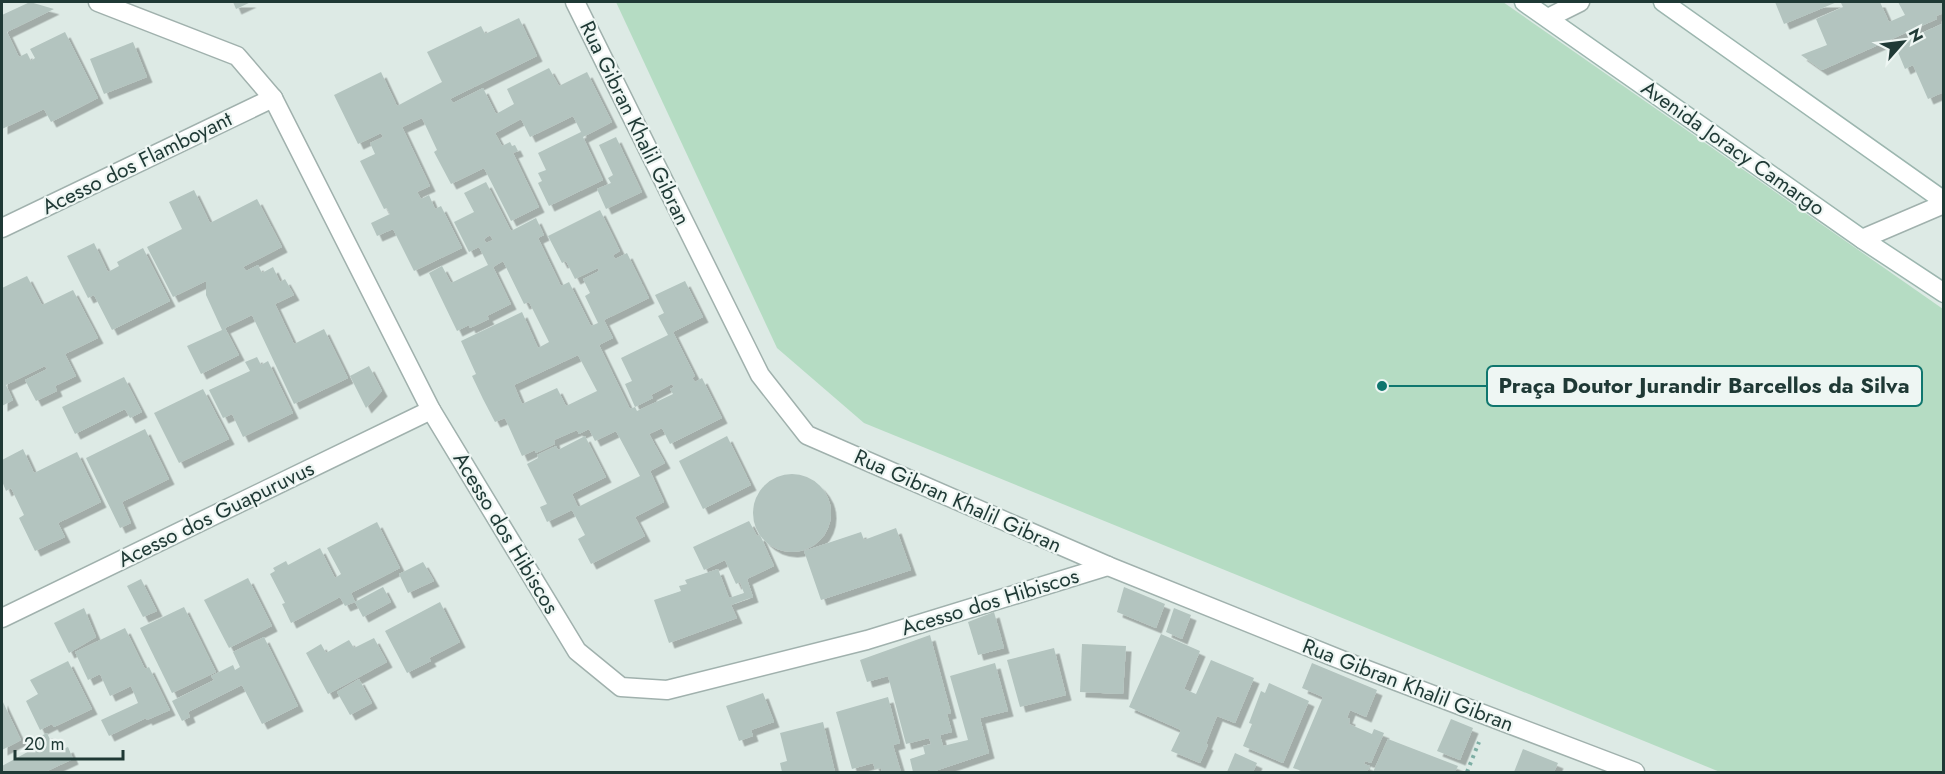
<svg xmlns="http://www.w3.org/2000/svg" width="1945" height="774" font-family="Jost,sans-serif">
  <style>
    .green { fill: #b5dcc3 }
    .building { fill: #b3c4bf; fill-rule: evenodd; filter: url(#shadow) }
    .lines { fill: none; stroke-linecap: round; stroke-linejoin: round }
    .street-casing { stroke: #a0b1ad; stroke-width: 21 }
    .secondary-casing { stroke: #9cb6af; stroke-width: 21 }
    .path { stroke: #7daea4; stroke-width: 4; stroke-dasharray: 3 4.5; stroke-linecap: butt }
    .street { stroke: #fff; stroke-width: 18 }
    .secondary { stroke: #fff; stroke-width: 18 }
    .labels { text-anchor: middle; stroke-width: 4.5; stroke-linejoin: round; paint-order: stroke }
    .street-label { font-size: 21px; fill: #1f3935; stroke: #eef6f3 }
    .leader { fill: none; stroke: #0f766e; stroke-width: 2 }
    .callout-dot { fill: #0f766e; stroke: #eef6f3; stroke-width: 2 }
    .callout { fill: #eef6f3; stroke: #0f766e; stroke-width: 2 }
    .callout-label { font-size: 22px; text-anchor: middle; font-weight: bold; fill: #1f3935 }
  </style>
  <defs>
    <filter id="shadow"><feDropShadow dx="5.5" dy="5.5" stdDeviation="0" flood-color="#0004"/></filter>
  </defs>
  <rect width="100%" height="100%" fill="#ddeae5"/>
  <path class="green" d="M616,2H1503L1943,309V772H1720L864,423L777,348Z"/>
  <g class="building">
    <path d="M30,2L54,9L7,32L19,57L27,53L31,61L35,58L30,49L65,32L98,98L51,122L44,109L2,129V15Z"/>
    <path d="M233,2H251L236,9Z"/>
    <path d="M1775,2H1837L1784,24Z"/>
    <path d="M1844,2H1880L1889,22L1905,15L1898,2H1944V13L1936,16L1937,19L1822,70L1801,55L1827,45L1816,19L1843,7L1841,3Z"/>
    <path d="M519,18L537,56L450,99L453,103L483,88L496,114L514,104L507,89L549,68L559,86L587,72L612,122L583,137L603,180L549,206L538,183L542,181L538,173L546,170L538,153L581,132L573,116L530,137L521,119L495,133L502,146L510,142L512,146L515,145L518,151L513,153L539,207L511,221L484,168L451,184L434,152L437,150L422,118L402,127L430,186L417,192L421,199L429,195L435,209L441,206L462,248L414,271L393,229L377,236L371,223L390,214L387,208L384,209L360,161L375,154L370,143L383,137L381,133L358,144L334,95L381,72L397,106L442,82L427,52L481,26L485,34Z"/>
    <path d="M1944,23V92L1928,99L1913,65L1905,69L1895,45Z"/>
    <path d="M133,42L147,77L104,94L90,59Z"/>
    <path d="M616,137L642,192L606,209L597,189L611,183L608,178L613,175L599,145Z"/>
    <path d="M486,182L511,231L536,218L544,235L538,238L561,286L569,282L591,326L598,323L585,296L590,293L583,279L599,271L598,268L575,279L566,261L562,263L548,236L600,210L620,251L613,255L615,259L627,253L649,298L604,320L613,338L599,345L630,409L635,407L637,411L673,394L670,389L674,387L672,384L651,395L653,398L635,407L625,384L632,381L621,358L668,335L658,316L664,313L655,295L685,281L703,317L673,332L695,376L692,378L695,382L702,378L722,418L670,444L662,428L649,434L665,463L650,471L664,502L635,517L645,536L591,564L578,539L585,535L572,510L547,522L540,507L547,504L527,464L538,458L537,455L556,446L558,450L585,436L606,477L572,494L578,507L640,476L616,431L595,441L589,429L579,434L577,430L554,440L555,444L536,453L535,450L522,456L505,418L495,422L483,399L472,376L476,374L461,341L522,312L538,348L549,342L529,302L524,304L503,261L493,267L511,304L487,316L489,319L470,328L469,325L457,331L429,273L442,266L451,283L488,265L479,247L469,252L454,222L474,212L464,193ZM490,235L493,240L486,243L484,239ZM578,355L597,391L566,406L557,388L522,404L514,385Z"/>
    <path d="M194,190L210,223L257,199L282,247L243,267L246,271L258,265L262,273L273,267L280,282L285,279L294,295L275,304L294,344L324,329L348,378L294,404L252,315L225,328L239,355L201,374L187,346L222,330L206,295V281L173,297L147,247L182,229L169,202Z"/>
    <path d="M94,243L108,272L119,266L117,262L143,248L170,301L112,330L94,295L88,298L67,256Z"/>
    <path d="M27,276L42,305L73,290L98,338L65,354L76,376L55,386L57,391L36,401L25,380L47,369L45,366L6,385L13,400L2,406V288Z"/>
    <path d="M257,357L261,365L268,361L293,413L243,437L232,414L223,418L209,390L250,371L245,362Z"/>
    <path d="M369,366L382,391L366,408L350,376Z"/>
    <path d="M124,377L142,412L130,418L125,409L75,434L62,407Z"/>
    <path d="M203,389L229,439L179,463L154,413Z"/>
    <path d="M145,429L169,479L122,502L131,523L120,528L86,458Z"/>
    <path d="M727,436L751,485L703,509L679,461Z"/>
    <path d="M23,449L34,473L77,452L101,502L58,523L65,537L35,551L19,518L24,515L11,488L6,491L2,481V460Z"/>
    <circle cx="792" cy="513" r="39"/>
    <path d="M749,521L757,536L760,535L774,566L747,579L753,597L731,605L737,618L669,643L654,600L681,591L679,586L687,584L685,580L718,569L729,598L744,593L740,582L736,584L725,560L704,570L693,547Z"/>
    <path d="M377,522L400,568L351,593L355,602L345,606L340,597L291,623L282,604L285,603L270,574L275,571L273,568L286,561L288,565L320,548L335,578L341,574L327,548Z"/>
    <path d="M896,528L911,570L821,600L804,551L861,532L864,540Z"/>
    <path d="M423,562L434,581L408,593L399,574Z"/>
    <path d="M248,578L272,626L229,648L204,600Z"/>
    <path d="M141,579L157,611L143,617L127,586Z"/>
    <path d="M383,587L391,602L363,617L355,602Z"/>
    <path d="M1124,587L1165,604L1156,628L1117,612Z"/>
    <path d="M440,602L460,642L429,658L431,661L407,673L385,631Z"/>
    <path d="M184,607L216,672L172,693L140,628Z"/>
    <path d="M84,608L96,637L69,653L54,623Z"/>
    <path d="M1174,608L1191,615L1182,639L1166,632Z"/>
    <path d="M994,612L1004,648L978,655L968,622Z"/>
    <path d="M125,628L145,669L149,667L170,710L147,720L146,718L109,736L101,720L138,703L131,686L110,696L100,674L88,680L75,652Z"/>
    <path d="M1161,634L1200,651L1184,689L1196,694L1211,660L1254,678L1235,723L1217,716L1206,744L1208,745L1200,763L1171,751L1181,730L1129,707Z"/>
    <path d="M930,635L951,713L947,714L952,732L940,735L943,746L968,740L950,676L995,663L1008,711L980,718L989,753L932,772H913L910,759L925,754L923,746L931,744L929,738L906,744L888,676L867,682L860,660Z"/>
    <path d="M264,637L298,706L262,724L242,685L188,712L190,717L182,721L172,701L214,680L211,676L233,665L235,670L240,667L233,652Z"/>
    <path d="M374,638L387,662L328,694L306,653L321,644L326,653L349,640L354,648Z"/>
    <path d="M1082,644L1126,646L1123,694L1080,692Z"/>
    <path d="M1054,648L1066,695L1020,707L1007,660Z"/>
    <path d="M68,661L92,709L54,727L52,724L40,730L26,701L38,694L30,680Z"/>
    <path d="M1312,663L1377,690L1366,717L1350,710L1347,718L1350,719L1349,724L1372,734L1374,729L1384,733L1371,763L1365,761L1364,764L1370,766L1367,772H1305L1293,768L1323,697L1302,688Z"/>
    <path d="M359,679L372,703L350,715L337,692Z"/>
    <path d="M1269,683L1309,701L1283,763L1243,746L1252,724L1249,723L1261,691L1265,693Z"/>
    <path d="M763,693L774,722L751,730L753,736L739,741L726,706Z"/>
    <path d="M888,697L900,743L893,745L901,772H882L881,768L875,769L873,763L852,769L836,712Z"/>
    <path d="M2,700L21,740L2,750Z"/>
    <path d="M1451,719L1473,728L1460,760L1437,751Z"/>
    <path d="M823,722L835,772H782L780,763L787,761L780,733Z"/>
    <path d="M47,733L56,752L68,747L73,759L45,772H2V766L33,749L29,742Z"/>
    <path d="M1388,739L1458,766L1455,772H1373Z"/>
    <path d="M1523,749L1558,763L1554,772H1514Z"/>
    <path d="M1235,753L1257,763L1253,772H1227Z"/>
  </g>
  <g class="lines">
    <g class="street-casing">
      <g id="street">
        <path d="M98,2L237,56L273,98L431,410L577,651L621,687L667,690L867,640L1108,566"/>
        <path d="M575,2L760,375L807,435L1108,566L1349,663L1635,772"/>
        <path d="M1548,18L1580,2"/>
        <path d="M2,228L273,98"/>
        <path d="M1862,239L1944,204"/>
        <path d="M2,618L431,410"/>
      </g>
    </g>
    <g class="secondary-casing">
      <g id="secondary">
        <path d="M1524,2L1862,239L1944,293"/>
        <path d="M1663,2L1944,201"/>
      </g>
    </g>
    <path class="path" d="M1467,772L1479,742"/>
    <use href="#street" class="street"/>
    <use href="#secondary" class="secondary"/>
  </g>
  <g class="labels">
    <g class="street-label">
      <text transform="translate(635 123) rotate(64)" y="7">Rua Gibran Khalil Gibran</text>
      <text transform="translate(1733 148) rotate(35)" y="7">Avenida Joracy Camargo</text>
      <text transform="translate(137 163) rotate(-26)" y="7">Acesso dos Flamboyant</text>
      <text transform="translate(958 501) rotate(24)" y="7">Rua Gibran Khalil Gibran</text>
      <text transform="translate(216 514) rotate(-26)" y="7">Acesso dos Guapuruvus</text>
      <text transform="translate(506 533) rotate(59)" y="7">Acesso dos Hibiscos</text>
      <text transform="translate(990 602) rotate(-17)" y="7">Acesso dos Hibiscos</text>
      <text transform="translate(1408 685) rotate(21)" y="7">Rua Gibran Khalil Gibran</text>
    </g>
  </g>
  <path class="leader" d="M1382 386L1487 386"/>
  <circle class="callout-dot" cx="1382" cy="386" r="6"/>
  <rect class="callout" x="1487" y="366" width="435" height="40" rx="6"/>
  <g class="callout-label">
    <text x="1704" y="393">Praça Doutor Jurandir Barcellos da Silva</text>
  </g>
  <rect width="1945" height="774" fill="none" stroke="#1f3935" stroke-width="6"/>
  <g transform="translate(1903 42) rotate(62)" stroke="#eef6f3" stroke-width="4.5" paint-order="stroke">
  <path d="M0-4.5L10 22L0 15L-10 22Z" fill="#1f3935"/>
  <text y="-9" font-size="16" font-weight="bold" text-anchor="middle" fill="#1f3935">N</text>
  </g>
  <path d="M15 750v9h108v-9" fill="none" stroke="#1f3935" stroke-width="3"/>
  <text x="24" y="750" font-size="18" fill="#1f3935" stroke="#eef6f3" stroke-width="4.5" paint-order="stroke">20 m</text>
</svg>
